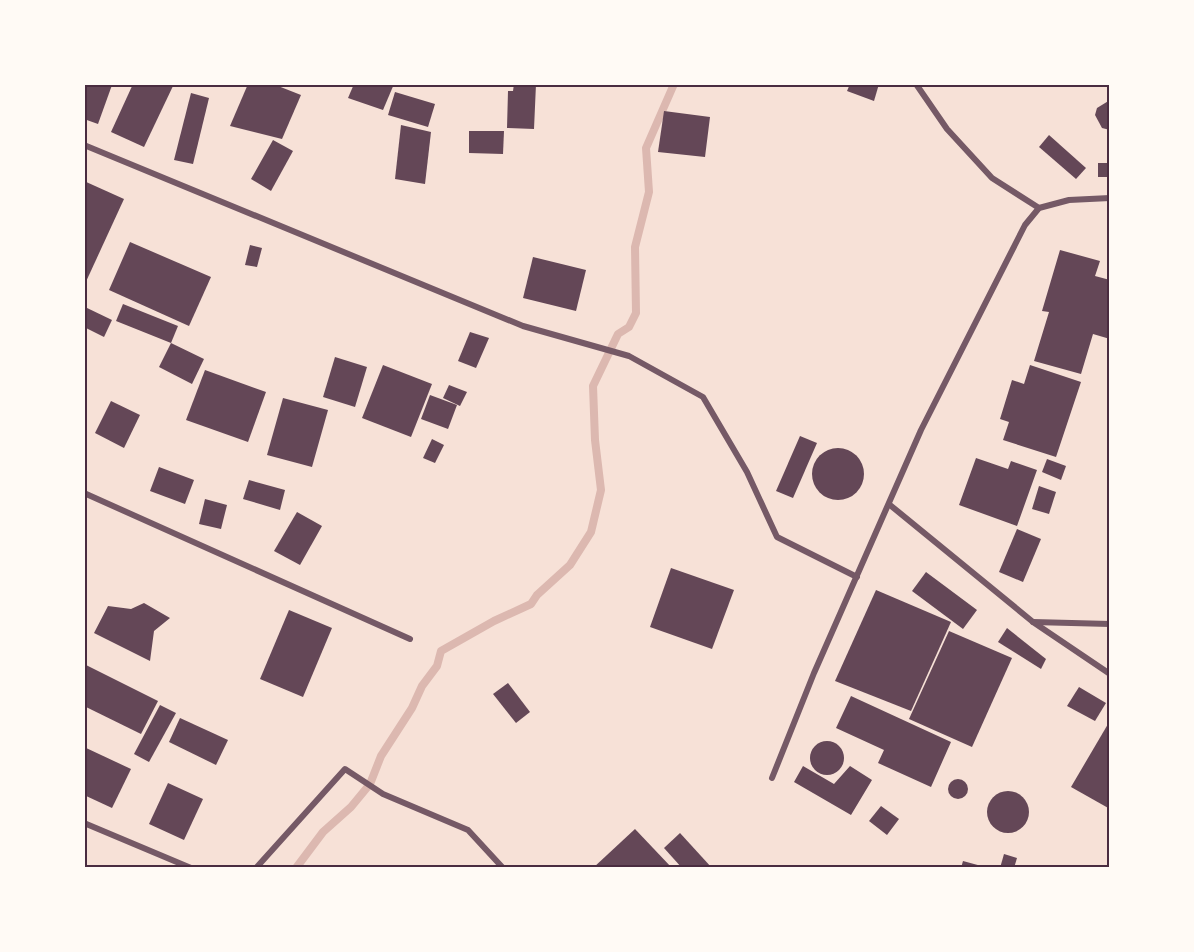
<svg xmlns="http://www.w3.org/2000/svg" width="1194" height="952" font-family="'Nunito Sans',sans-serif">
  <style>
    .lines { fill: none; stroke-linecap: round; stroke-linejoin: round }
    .stream { stroke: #dcb8b0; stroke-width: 8 }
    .building { fill: #644757 }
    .minor { stroke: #755966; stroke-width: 6 }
    .neatline { fill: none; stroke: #4a2c40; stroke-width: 2 }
  </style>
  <rect width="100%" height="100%" fill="#f7e1d7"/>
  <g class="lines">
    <path class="stream" d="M296,868L323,832L351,807L370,784L381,756L412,708L422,686L437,666L441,651L494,621L531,604L537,595L570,565L591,532L601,490L595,440L593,386L618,334L629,327L636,313L635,247L649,192L646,148L674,84"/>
  </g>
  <g class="building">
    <path d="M84,84L112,85L98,124L84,119Z"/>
    <path d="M133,84L173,86L144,147L111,132Z"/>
    <path d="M248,84H273L301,95L282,139L230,126Z"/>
    <path d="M354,84H394L383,110L348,98Z"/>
    <path d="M514,84H536L534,129L507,128L508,91H513Z"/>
    <path d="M850,84H879L874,101L847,91Z"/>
    <path d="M395,92L435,104L428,127L388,115Z"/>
    <path d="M191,93L209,98L193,164L174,160Z"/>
    <path d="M1110,100V130L1102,128L1095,115L1097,108Z"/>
    <path d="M664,111L710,117L705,157L658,152Z"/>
    <path d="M401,125L431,132L425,184L395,179Z"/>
    <path d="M469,131H504L503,154L469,153Z"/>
    <path d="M1049,135L1086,168L1076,179L1039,147Z"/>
    <path d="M273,140L293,151L271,191L251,179Z"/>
    <rect x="1098" y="163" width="12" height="14"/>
    <path d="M84,181L124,199L84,286Z"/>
    <path d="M130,242L211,277L189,326L109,290Z"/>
    <path d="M250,245L262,248L257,267L245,265Z"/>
    <path d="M1060,250L1100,261L1095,276L1110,280V339L1093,334L1081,374L1034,361L1049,312L1042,311Z"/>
    <path d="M533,257L586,270L576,311L523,298Z"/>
    <path d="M123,304L178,326L171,343L116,321Z"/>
    <path d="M85,307L112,320L104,337L84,327Z"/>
    <path d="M470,332L489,338L476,368L458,361Z"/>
    <path d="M171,343L204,359L192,384L159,367Z"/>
    <path d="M335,357L367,367L355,407L323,397Z"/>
    <path d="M383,365L432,384L411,437L362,418Z"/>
    <path d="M1030,365L1081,382L1056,457L1003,440L1009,422L1000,419L1012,380L1024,384Z"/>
    <path d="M205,370L266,392L248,442L186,420Z"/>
    <path d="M449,385L467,392L460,406L443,398Z"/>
    <path d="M430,395L457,405L448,429L421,419Z"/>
    <path d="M283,398L328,410L312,467L267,455Z"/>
    <path d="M111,401L140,415L124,448L95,433Z"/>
    <path d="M800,436L817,443L793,498L776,491Z"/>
    <path d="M432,439L444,445L435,463L423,458Z"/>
    <circle cx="838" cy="474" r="26"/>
    <path d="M976,458L1008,469L1011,461L1037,470L1017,526L959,505Z"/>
    <path d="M1047,459L1066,466L1061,480L1042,472Z"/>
    <path d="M159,467L194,480L185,504L150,491Z"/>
    <path d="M249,480L285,490L280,510L243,499Z"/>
    <path d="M1039,486L1056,492L1049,514L1032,509Z"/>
    <path d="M205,499L227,505L221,529L199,524Z"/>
    <path d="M297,512L322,526L300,565L274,551Z"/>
    <path d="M1017,529L1041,539L1023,582L999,572Z"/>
    <path d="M671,568L734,590L712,649L650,627Z"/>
    <path d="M926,572L977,610L963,629L912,591Z"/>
    <path d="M876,590L951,622L911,711L835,681Z"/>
    <path d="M144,603L170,618L154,631L150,661L94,633L108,606L131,609Z"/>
    <path d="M289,610L332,628L303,697L260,679Z"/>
    <path d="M1007,628L1046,659L1041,669L998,642Z"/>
    <path d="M949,631L1012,658L972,747L909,719Z"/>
    <path d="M84,664L158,701L141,734L84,706Z"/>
    <path d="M508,683L530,712L516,723L493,694Z"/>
    <path d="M1079,687L1106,703L1095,721L1067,706Z"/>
    <path d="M851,696L951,742L931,787L878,763L884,750L836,728Z"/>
    <path d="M160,705L176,713L149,762L134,754Z"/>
    <path d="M180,718L228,740L216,765L169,742Z"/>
    <path d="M1108,724L1110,725V809L1071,787Z"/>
    <circle cx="827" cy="758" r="17"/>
    <path d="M84,747L131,769L112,808L84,795Z"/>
    <path d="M803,766L834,784L850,766L872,780L851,815L794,782Z"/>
    <circle cx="958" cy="789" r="10"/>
    <path d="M168,783L203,799L184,840L149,824Z"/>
    <circle cx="1008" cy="812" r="21"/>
    <path d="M881,806L899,819L887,835L869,821Z"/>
    <path d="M635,829L672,868H593Z"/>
    <path d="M680,833L712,868H682L664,848Z"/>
    <path d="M1004,854L1017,858L1014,868H1000Z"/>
    <path d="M963,861L985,867V868H961Z"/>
  </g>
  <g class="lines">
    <g class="minor">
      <path d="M916,84L947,129L992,178L1039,208"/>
      <path d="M84,145L523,326L629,356L703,397L747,472L777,537L857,577"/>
      <path d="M84,493L410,639"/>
      <path d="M890,505L1033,622L1110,674"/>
      <path d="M1033,622L1110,624"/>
      <path d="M772,778L814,673L921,430L1025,225L1039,208L1069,200L1110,198"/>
      <path d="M84,823L191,868"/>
      <path d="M256,868L345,769L383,794L468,830L503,868"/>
    </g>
  </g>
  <rect width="1194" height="952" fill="none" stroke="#fffaf5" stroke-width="171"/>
  <rect x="86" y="86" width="1022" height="780" class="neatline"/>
</svg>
